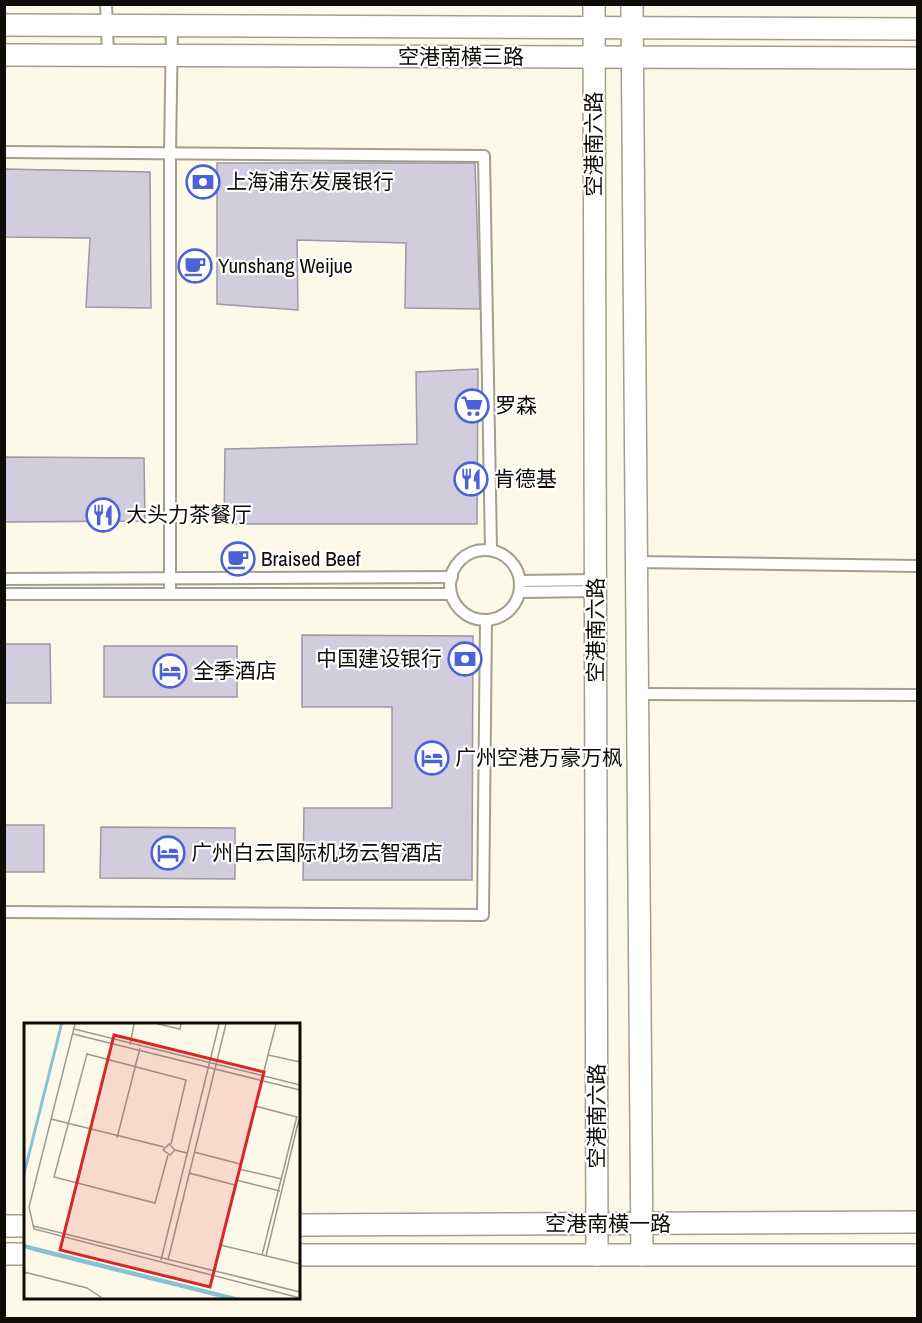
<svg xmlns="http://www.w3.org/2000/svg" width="922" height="1323" font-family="'Archivo Narrow','Noto Sans SC',sans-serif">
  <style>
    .building { fill: #d1cddd; stroke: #9b98a7; stroke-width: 1.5 }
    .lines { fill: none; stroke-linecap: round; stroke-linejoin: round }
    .service-casing { stroke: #a39f90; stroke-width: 14 }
    .minor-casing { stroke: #a39f90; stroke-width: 24 }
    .service { stroke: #fff; stroke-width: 10 }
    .minor { stroke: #fff; stroke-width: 21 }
    .labels { text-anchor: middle; stroke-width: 4.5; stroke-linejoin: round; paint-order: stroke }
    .street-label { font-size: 21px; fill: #0d0c07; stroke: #fff }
    .poi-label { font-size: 21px; fill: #0d0c07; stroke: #fff; text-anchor: start }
    .inset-road { fill: none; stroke: #9d9a8e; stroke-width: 1.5 }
    .view { fill: #d62828; fill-opacity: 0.15; stroke: #d62828; stroke-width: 3 }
    .inset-edge { fill: none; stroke: #0d0c07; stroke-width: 3 }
  </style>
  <rect width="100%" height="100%" fill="#fdf9e8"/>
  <g class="building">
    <path d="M217,163H475L480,309L405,308L406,243L297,240L298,310L217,304Z"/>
    <path d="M4,169L150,172L151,308L86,307L90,238L4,237Z"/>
    <path d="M478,369L477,524H224L225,449L417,444L416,372Z"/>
    <path d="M4,457L144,458L145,521L4,522Z"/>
    <path d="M302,635L473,636L472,880H303L304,808H392V707H302Z"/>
    <path d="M4,644H50L51,703H4Z"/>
    <rect x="104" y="646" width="133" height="51"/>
    <rect x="4" y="825" width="40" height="47"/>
    <path d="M101,827L235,828V879L100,878Z"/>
  </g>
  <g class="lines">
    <g class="service-casing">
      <g id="service">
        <path d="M106,4L108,55"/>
        <path d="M4,152L484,156L491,550"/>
        <circle cx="485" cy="585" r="35"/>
        <path d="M636,562L918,566"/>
        <path d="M4,579L452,577"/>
        <path d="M520,581L595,580"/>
        <path d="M520,592L595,591"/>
        <path d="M4,594H451"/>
        <path d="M170,594V153L172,26"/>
        <path d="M637,694L918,695"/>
        <path d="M4,912L483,915L486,620"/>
      </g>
    </g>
    <g class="minor-casing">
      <g id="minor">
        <path d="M594,4L597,1255"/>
        <path d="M632,4L642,1255"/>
        <path d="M4,25L918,29"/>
        <path d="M4,55L918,58"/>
        <path d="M298,1225L918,1222"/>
        <path d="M4,1226H26"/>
        <path d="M4,1254H26"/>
        <path d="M298,1255H918"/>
      </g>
    </g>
    <use href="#service" class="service"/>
    <use href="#minor" class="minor"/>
  </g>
  <defs>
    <g id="bank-ring" transform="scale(1.725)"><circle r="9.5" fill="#fff" stroke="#4f61d6" stroke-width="1.5"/><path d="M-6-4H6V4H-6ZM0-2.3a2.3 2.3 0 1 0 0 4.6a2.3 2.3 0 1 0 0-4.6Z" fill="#4f61d6"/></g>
    <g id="cafe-ring" transform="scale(1.725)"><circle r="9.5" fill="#fff" stroke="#4f61d6" stroke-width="1.5"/><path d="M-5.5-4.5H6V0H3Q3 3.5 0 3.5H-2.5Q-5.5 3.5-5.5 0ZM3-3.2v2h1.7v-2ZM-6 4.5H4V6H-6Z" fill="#4f61d6"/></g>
    <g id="supermarket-ring" transform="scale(1.725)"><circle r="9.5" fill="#fff" stroke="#4f61d6" stroke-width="1.5"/><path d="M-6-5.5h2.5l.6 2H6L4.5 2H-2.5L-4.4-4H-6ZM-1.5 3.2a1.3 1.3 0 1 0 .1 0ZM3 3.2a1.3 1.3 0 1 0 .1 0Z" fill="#4f61d6"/></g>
    <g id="restaurant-ring" transform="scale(1.725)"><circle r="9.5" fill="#fff" stroke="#4f61d6" stroke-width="1.5"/><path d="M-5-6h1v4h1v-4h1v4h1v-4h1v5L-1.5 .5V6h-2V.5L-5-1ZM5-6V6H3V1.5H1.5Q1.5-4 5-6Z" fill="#4f61d6"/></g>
    <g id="hotel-ring" transform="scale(1.725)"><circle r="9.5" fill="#fff" stroke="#4f61d6" stroke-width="1.5"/><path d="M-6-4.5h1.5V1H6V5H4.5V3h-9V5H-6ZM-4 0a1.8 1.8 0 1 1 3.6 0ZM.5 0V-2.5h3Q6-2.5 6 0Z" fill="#4f61d6"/></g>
  </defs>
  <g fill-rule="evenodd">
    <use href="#bank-ring" x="203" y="182"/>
    <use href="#cafe-ring" x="195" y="266"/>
    <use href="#supermarket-ring" x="472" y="406"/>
    <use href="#restaurant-ring" x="471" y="479"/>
    <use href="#restaurant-ring" x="103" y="515"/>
    <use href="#cafe-ring" x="238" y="559"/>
    <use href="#bank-ring" x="465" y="659"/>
    <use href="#hotel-ring" x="170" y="671"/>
    <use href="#hotel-ring" x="432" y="758"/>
    <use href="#hotel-ring" x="168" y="853"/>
  </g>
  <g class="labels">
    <g class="street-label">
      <text x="461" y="64">空港南横三路</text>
      <text transform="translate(594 144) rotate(-90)" y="7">空港南六路</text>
      <text transform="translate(596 630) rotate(-90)" y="7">空港南六路</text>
      <text transform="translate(597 1116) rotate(-90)" y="7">空港南六路</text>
      <text x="608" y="1231">空港南横一路</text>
    </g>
    <g class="poi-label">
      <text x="226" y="189">上海浦东发展银行</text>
      <text x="218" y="273">Yunshang Weijue</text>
      <text x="495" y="413">罗森</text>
      <text x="494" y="486">肯德基</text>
      <text x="126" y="522">大头力茶餐厅</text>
      <text x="261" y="566">Braised Beef</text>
      <text x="442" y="666" text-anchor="end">中国建设银行</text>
      <text x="193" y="678">全季酒店</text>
      <text x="455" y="765">广州空港万豪万枫</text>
      <text x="191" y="860">广州白云国际机场云智酒店</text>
    </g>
  </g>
  <g transform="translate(24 1023)">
    <rect width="276" height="276" fill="#fdf9e8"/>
    <path d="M36,1H39L0,157V145ZM0,221L216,275H198L13,229L0,225Z" fill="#86c2d2"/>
    <path class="inset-road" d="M51,1L5,184L10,206L276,275M134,1L156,6L157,1M252,1L244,32L276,39M50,6L276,62M49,11L276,67M106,22L110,1M231,83L273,94M27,96L140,124M93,115L116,25M151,127L146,132L139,127L145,121L151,127L163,130M170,129L216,141M144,132L131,180L30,154L63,31L162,57L147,121M215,146L258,156M165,150L211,162M212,157L256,168M9,203L276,269M196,222L276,241M238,232L273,93M242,233L275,96M137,237L195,1M144,237L202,1M190,248L244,32M0,249L63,265L78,275"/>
    <path class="view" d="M90,12L240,49L186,264L36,227Z"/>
    <rect width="276" height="276" class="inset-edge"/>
  </g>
  <rect width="922" height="1323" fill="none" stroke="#0d0c07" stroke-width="12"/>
</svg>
